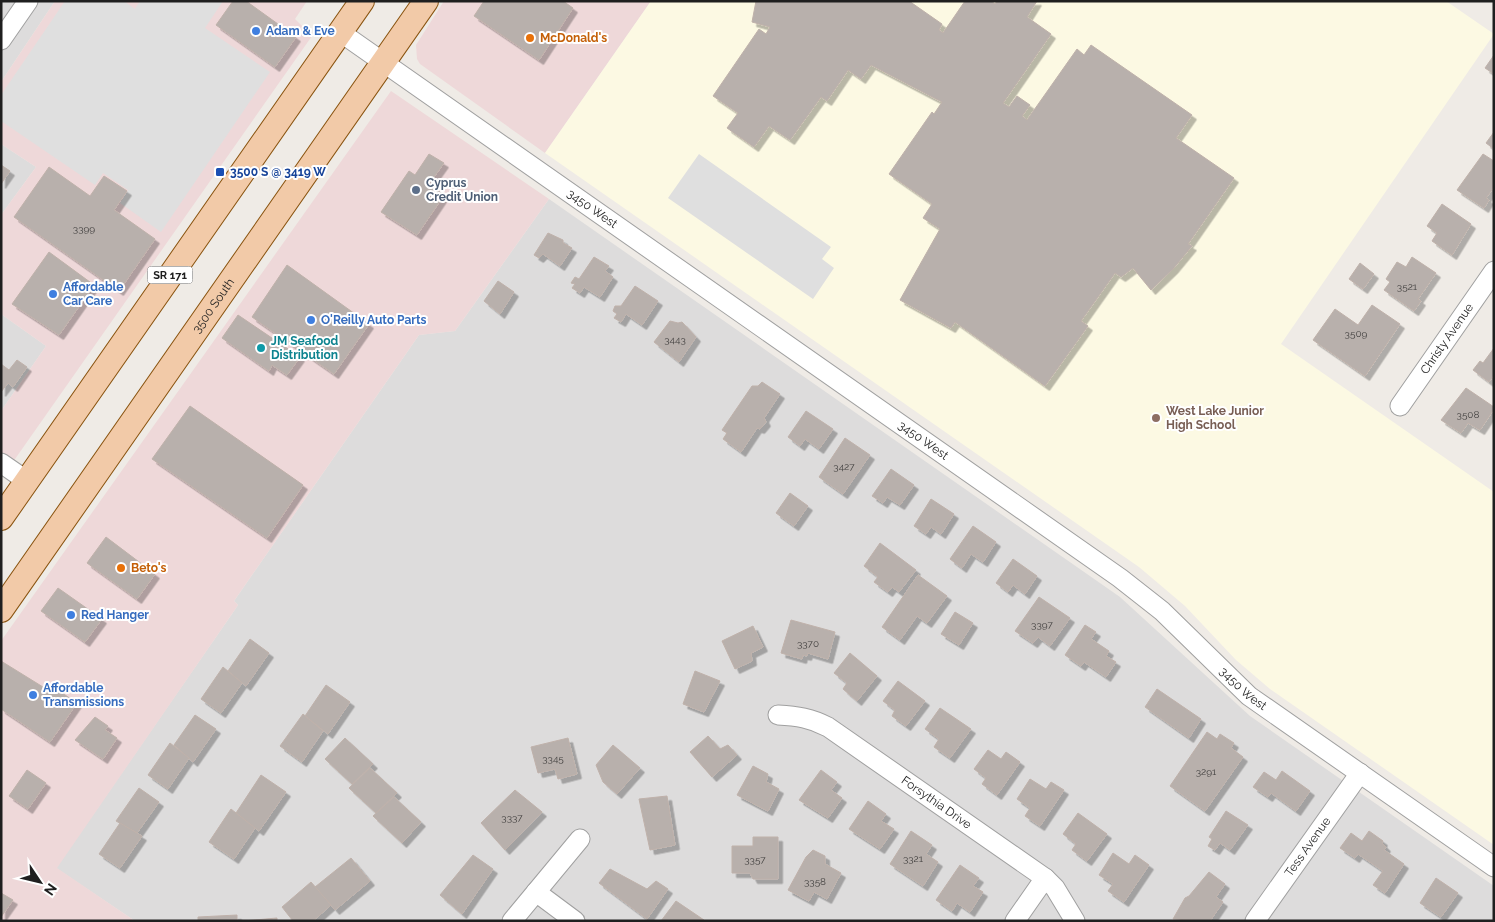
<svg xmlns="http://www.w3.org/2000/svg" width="1495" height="922" font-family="Raleway,sans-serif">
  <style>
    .residential { fill: #dddcdc }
    .commercial { fill: #eed8d9 }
    .education { fill: #fcf9e3 }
    .parking { fill: #dfdfdf }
    .building { fill: #b8b0ac; stroke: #bfb1aa; filter: url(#shadow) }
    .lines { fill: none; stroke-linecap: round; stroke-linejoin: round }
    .minor-casing { stroke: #a0a0a0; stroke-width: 21 }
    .major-casing { stroke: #8a5410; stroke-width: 26 }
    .minor { stroke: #fff; stroke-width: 19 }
    .major { stroke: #f2caa8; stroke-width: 24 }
    .shop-dot { fill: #3f7fe0; stroke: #fff; stroke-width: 2 }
    .food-dot { fill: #e8710a; stroke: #fff; stroke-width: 2 }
    .transit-dot { fill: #1a4fb4; stroke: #fff; stroke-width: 2 }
    .service-dot { fill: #5c6f8a; stroke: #fff; stroke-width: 2 }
    .culture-dot { fill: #0f9aa8; stroke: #fff; stroke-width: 2 }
    .education-dot { fill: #8d6e63; stroke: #fff; stroke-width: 2 }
    .labels { text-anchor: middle; stroke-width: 4; stroke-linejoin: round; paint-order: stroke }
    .number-label { font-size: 10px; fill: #454342 }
    .shield { fill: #fff; stroke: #626262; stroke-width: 1 }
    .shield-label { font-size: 11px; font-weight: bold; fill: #1f1f1f }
    .shop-label { font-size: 12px; font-weight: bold; fill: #366cbe; stroke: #fff; text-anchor: start }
    .food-label { font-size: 12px; font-weight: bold; fill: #c56008; stroke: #fff; text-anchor: start }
    .transit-label { font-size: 12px; font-weight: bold; fill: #164399; stroke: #fff; text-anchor: start }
    .service-label { font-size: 12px; font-weight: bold; fill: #4e5e75; stroke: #fff; text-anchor: start }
    .street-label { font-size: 12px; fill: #1f1f1f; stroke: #fff }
    .culture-label { font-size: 12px; font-weight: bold; fill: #0d838f; stroke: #fff; text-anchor: start }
    .education-label { font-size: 12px; font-weight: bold; fill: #785e54; stroke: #fff; text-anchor: start }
  </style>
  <defs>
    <filter id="shadow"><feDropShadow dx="4.5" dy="4.5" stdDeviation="0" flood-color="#0004"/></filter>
  </defs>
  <rect width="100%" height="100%" fill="#efebe6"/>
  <g class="residential">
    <path d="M1,1H55L1,82Z"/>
    <path d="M1,144L36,167L1,215Z"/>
    <path d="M549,199L1120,597L1250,716L1494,886V921H135L56,868L234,611L238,605L234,601L419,335L455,331Z"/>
    <path d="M1,314L46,346L1,411Z"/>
  </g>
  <g class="commercial">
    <path d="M55,1H307L295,19L312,36L1,479V411L46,346L1,314V215L36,167L1,144V82Z"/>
    <path d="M444,1H651L545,153L420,64L417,59L416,45Z"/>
    <path d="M391,91L549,199L455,331L419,335L234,601L238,605L234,611L57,868L135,921H1V641Z"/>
  </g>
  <path class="education" d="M651,1H1446L1494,34L1281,344L1494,492V845L1270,689L1236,660L1185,606L1139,567L545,153Z"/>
  <g class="parking">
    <path d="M65,1H124L135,9L140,1H223L205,28L270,72L161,232L120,203L128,190L103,173L95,185L1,121V95Z"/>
    <path d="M699,154L831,247L822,259L834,268L813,299L668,198Z"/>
  </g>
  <g class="building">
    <path d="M233,1H246L296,37L275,67L216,25Z"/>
    <path d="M484,1H563L573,8L539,60L474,16Z"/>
    <path d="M756,1H909L942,24L939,30L943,33L965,1H991L995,4L997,1H1037L1027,17L1051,34L1003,103L1009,107L1017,96L1030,105L1022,116L1027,120L1077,49L1084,55L1091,45L1192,115L1176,138L1234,178L1188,244L1192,246L1173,269L1151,290L1133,268L1121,277L1115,273L1081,321L1088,326L1045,386L955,322L951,328L900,300L940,229L923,218L932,204L889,174L932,112L934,114L942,102L871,65L861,79L848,70L827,101L821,97L790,140L769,126L754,147L727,128L738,113L713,96L759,29L766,34L770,27L752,22Z"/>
    <path d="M1494,55V74L1485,68Z"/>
    <path d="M1494,132V149L1486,143Z"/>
    <path d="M429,154L444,163L429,184L444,195L417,235L381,212L409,171L415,175Z"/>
    <path d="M1483,154L1494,161V187L1486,198L1489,200L1484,208L1457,190Z"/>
    <path d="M1,165L10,171L1,184Z"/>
    <path d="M49,167L90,196L104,176L127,191L114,210L155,239L119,291L14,217Z"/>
    <path d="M1442,204L1471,224L1452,255L1432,241L1437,233L1427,226Z"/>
    <path d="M548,233L563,240V243L572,248L560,266L543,254L539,258L534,255Z"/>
    <path d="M49,252L94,285L59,335L12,304Z"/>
    <path d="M594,257L609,266L605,271L613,277L600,297L584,287L580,293L572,288L575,284L571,283L575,277L579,279Z"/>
    <path d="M1412,257L1436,273L1418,299L1421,301L1414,311L1384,290L1390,282L1386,279L1397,262L1406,267Z"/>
    <path d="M1360,263L1374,274L1363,289L1349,279Z"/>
    <path d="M287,265L369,324L334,374L252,317Z"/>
    <path d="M498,281L514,292L500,314L484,301Z"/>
    <path d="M635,286L658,301L642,325L626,314L621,322L614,318L617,314L613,311L615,306H621Z"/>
    <path d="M1372,305L1400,324L1365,376L1313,340L1335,309L1358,325Z"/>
    <path d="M238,315L300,357L287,375L272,365L269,371L222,338Z"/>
    <path d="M670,321L678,323L682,322L696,337L679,362L654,342Z"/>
    <path d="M1494,348V375L1489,382L1473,370L1480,361L1483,363Z"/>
    <path d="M17,360L27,367L13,387L8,383L1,392V364L9,370Z"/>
    <path d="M762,382L780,394L764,418L766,422L760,429L757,428L741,452L723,439L727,433L722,430L752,386H758Z"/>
    <path d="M1466,388L1494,407V409L1480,430L1468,423L1461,433L1441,420Z"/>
    <path d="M190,406L303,485L267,538L152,459Z"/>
    <path d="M806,411L833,429L819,449L805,439L800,446L788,437Z"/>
    <path d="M845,438L870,455L843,494L819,477Z"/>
    <path d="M891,469L914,485L900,505L887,497L883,503L872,496Z"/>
    <path d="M790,493L808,506L794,526L776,513Z"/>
    <path d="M931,499L954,514L941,534L931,527L926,534L914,526Z"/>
    <path d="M973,526L996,542L983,562L971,554L962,568L950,559Z"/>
    <path d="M106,537L155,574L137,599L87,563Z"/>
    <path d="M880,543L916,570L899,592L892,587L888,592L874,582L878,577L864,566Z"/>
    <path d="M1013,559L1037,576L1025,594L1013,585L1008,592L996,583Z"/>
    <path d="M918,575L947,596L927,623L917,616L900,640L882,627Z"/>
    <path d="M58,588L102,619L85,642L41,611Z"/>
    <path d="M1039,597L1070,618L1050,646L1038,637L1033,643L1015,631Z"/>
    <path d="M955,612L973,623L959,645L941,634Z"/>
    <path d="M791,620L835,632L828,659L808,653L807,656L803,655L802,659L781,653Z"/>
    <path d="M1085,625L1096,632L1091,639L1109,651L1106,656L1116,662L1106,677L1084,662L1081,666L1065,655Z"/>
    <path d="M753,626L763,647L751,653L752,661L735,669L722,641Z"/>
    <path d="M250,639L269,653L246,686L228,671Z"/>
    <path d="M850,653L877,676L857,701L843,689L847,683L834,673Z"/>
    <path d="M1,661L43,687L46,682L77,703L50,742L1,709Z"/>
    <path d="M223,667L242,683L221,713L201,699Z"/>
    <path d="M695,671L720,681L704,712L683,704Z"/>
    <path d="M898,681L925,701L906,726L892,716L895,710L883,701Z"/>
    <path d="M326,685L350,702L328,734L305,716Z"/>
    <path d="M1157,689L1201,719L1189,738L1145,707Z"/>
    <path d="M940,708L971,729L950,758L934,747L939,739L925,729Z"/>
    <path d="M303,714L323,731L302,762L280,746Z"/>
    <path d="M195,715L216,729L193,762L174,745Z"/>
    <path d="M95,717L108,726L105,730L117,738L103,759L75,740Z"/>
    <path d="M1207,732L1217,739L1220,734L1234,743L1231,748L1243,757L1205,811L1170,786Z"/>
    <path d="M708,736L720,749L728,745L737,755L712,777L690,752Z"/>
    <path d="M345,738L373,764L352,784L325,759Z"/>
    <path d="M568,738L577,774L558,779L555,769L538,773L531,747Z"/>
    <path d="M170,743L189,758L168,789L148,775Z"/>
    <path d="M613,745L640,768L617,794L603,782L596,765Z"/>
    <path d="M988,750L1001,759L1006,752L1020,762L997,795L982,784L986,778L974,769Z"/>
    <path d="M753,766L768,774L766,782L779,789L768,811L737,795Z"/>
    <path d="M370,768L397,793L376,813L349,788Z"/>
    <path d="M27,770L46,783L28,809L9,796Z"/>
    <path d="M821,770L837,782L831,790L842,798L828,818L799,800Z"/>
    <path d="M1282,771L1310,791L1296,811L1271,793L1268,797L1253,787L1264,772L1276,780Z"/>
    <path d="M261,775L286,792L259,831L236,813Z"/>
    <path d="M1030,779L1046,789L1051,782L1064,790L1040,826L1025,816L1030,808L1017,799Z"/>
    <path d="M139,788L159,802L137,833L116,821Z"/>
    <path d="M515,790L542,812L505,850L481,823Z"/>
    <path d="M667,796L675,845L650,850L639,799Z"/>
    <path d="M394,797L421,822L402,843L373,816Z"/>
    <path d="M868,801L886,814L881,821L894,829L880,849L849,829Z"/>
    <path d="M231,809L255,828L234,859L209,842Z"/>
    <path d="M1226,811L1248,825L1230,850L1220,843L1215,850L1208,846L1212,839L1209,837Z"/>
    <path d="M1078,813L1107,834L1087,861L1072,850L1076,844L1063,834Z"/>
    <path d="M120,823L142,836L120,868L99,854Z"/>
    <path d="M911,831L932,845L926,854L938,862L923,886L890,864Z"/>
    <path d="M1369,831L1383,841L1382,843L1386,847L1384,850L1404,864L1385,893L1373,885L1383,871L1358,854L1355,858L1340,848L1351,833L1362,841Z"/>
    <path d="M753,837H778V879H753L750,873H732V846H753Z"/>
    <path d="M813,850L825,856V864L841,873L827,899L814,892L809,901L788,890L806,857Z"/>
    <path d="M1113,853L1129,864L1135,855L1149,865L1124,902L1108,891L1113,884L1099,875Z"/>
    <path d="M473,855L493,869L462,914L440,895Z"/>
    <path d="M351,858L370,881L335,910L315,887Z"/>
    <path d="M960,865L979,878L973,886L983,892L970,912L957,903L952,911L936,900Z"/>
    <path d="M610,869L647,889L656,881L668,889L647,919L599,883Z"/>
    <path d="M1209,872L1225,884L1216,897L1223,902L1210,921L1173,919L1185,898L1189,896Z"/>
    <path d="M1436,878L1458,893L1441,917L1420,903Z"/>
    <path d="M311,882L331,905L313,921H293L282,907Z"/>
    <path d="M1,893L13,900L1,917Z"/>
    <path d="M676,901L704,920L661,921Z"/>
    <path d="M237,915V921H198V917Z"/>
    <path d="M277,918V921H243Z"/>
  </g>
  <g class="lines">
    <g class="minor-casing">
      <g id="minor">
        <path id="s1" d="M340,32L1120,578L1162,611L1249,696L1494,867"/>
        <path d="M1,40L28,1"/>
        <path id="s2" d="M1400,406L1494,271"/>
        <path d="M1,463L27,481"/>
        <path id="s3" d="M778,715C797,716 811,718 828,727L1045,878L1055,888L1075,921"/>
        <path d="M536,892L575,921"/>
        <path d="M512,921L580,839"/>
        <path d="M1015,921L1045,878"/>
        <path id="s4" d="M1255,921L1360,773"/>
      </g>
    </g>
    <g class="major-casing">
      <g id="major">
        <path d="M1,518L362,1"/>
        <path id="s5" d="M1,610L426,1"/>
      </g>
    </g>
    <use href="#minor" class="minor"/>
    <use href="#major" class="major"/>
  </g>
  <g class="shop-dot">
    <circle cx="256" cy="31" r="5"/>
    <circle cx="53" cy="294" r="5"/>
    <circle cx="311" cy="320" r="5"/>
    <circle cx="71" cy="615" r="5"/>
    <circle cx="33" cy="695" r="5"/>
  </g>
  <g class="food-dot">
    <circle cx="530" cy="38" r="5"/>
    <circle cx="121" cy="568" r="5"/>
  </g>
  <rect class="transit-dot" x="215" y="167" width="10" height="10" rx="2.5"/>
  <circle class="service-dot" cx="416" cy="190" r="5"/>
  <circle class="culture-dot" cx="261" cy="348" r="5"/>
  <circle class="education-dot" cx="1156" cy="418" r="5"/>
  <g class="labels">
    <g class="number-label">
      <text x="84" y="232">3399</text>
      <text x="1407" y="290">3521</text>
      <text x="1356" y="337">3509</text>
      <text x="675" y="343">3443</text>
      <text x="1468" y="418">3508</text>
      <text x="844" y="470">3427</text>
      <text x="1042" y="628">3397</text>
      <text x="808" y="647">3370</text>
      <text x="553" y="762">3345</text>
      <text x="1206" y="775">3291</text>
      <text x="512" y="821">3337</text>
      <text x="913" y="862">3321</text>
      <text x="755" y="863">3357</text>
      <text x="815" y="885">3358</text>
    </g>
    <rect class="shield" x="147.5" y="266.5" width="45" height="17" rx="4"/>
    <g class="shield-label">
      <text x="170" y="279">SR 171</text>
    </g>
    <g class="shop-label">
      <text x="266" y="35">Adam &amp; Eve</text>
      <text x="63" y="291">Affordable<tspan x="63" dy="14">Car Care</tspan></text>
      <text x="321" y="324">O'Reilly Auto Parts</text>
      <text x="81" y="619">Red Hanger</text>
      <text x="43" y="692">Affordable<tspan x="43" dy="14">Transmissions</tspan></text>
    </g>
    <g class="food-label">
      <text x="540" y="42">McDonald's</text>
      <text x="131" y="572">Beto's</text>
    </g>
    <g class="transit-label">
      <text x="230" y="176">3500 S @ 3419 W</text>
    </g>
    <g class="service-label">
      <text x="426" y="187">Cyprus<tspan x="426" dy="14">Credit Union</tspan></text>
    </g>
    <g class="street-label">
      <text dy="4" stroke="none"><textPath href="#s1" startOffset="308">3450 West</textPath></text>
      <text dy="4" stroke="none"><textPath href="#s5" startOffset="371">3500 South</textPath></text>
      <text dy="4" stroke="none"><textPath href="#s2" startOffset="82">Christy Avenue</textPath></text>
      <text dy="4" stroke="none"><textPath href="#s1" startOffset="712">3450 West</textPath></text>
      <text dy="4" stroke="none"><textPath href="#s1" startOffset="1118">3450 West</textPath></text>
      <text dy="4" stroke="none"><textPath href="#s3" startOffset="184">Forsythia Drive</textPath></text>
      <text dy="4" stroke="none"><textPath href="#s4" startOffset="91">Tess Avenue</textPath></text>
    </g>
    <g class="culture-label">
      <text x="271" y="345">JM Seafood<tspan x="271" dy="14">Distribution</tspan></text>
    </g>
    <g class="education-label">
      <text x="1166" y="415">West Lake Junior<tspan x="1166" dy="14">High School</tspan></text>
    </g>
  </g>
  <rect width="1495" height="922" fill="none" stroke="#1f1f1f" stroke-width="5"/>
  <g transform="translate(40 882) rotate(125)" stroke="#ffffff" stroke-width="4" paint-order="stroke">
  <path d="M0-4L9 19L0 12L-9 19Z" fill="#1f1f1f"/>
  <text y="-8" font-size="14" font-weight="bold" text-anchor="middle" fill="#1f1f1f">N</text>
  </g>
</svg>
